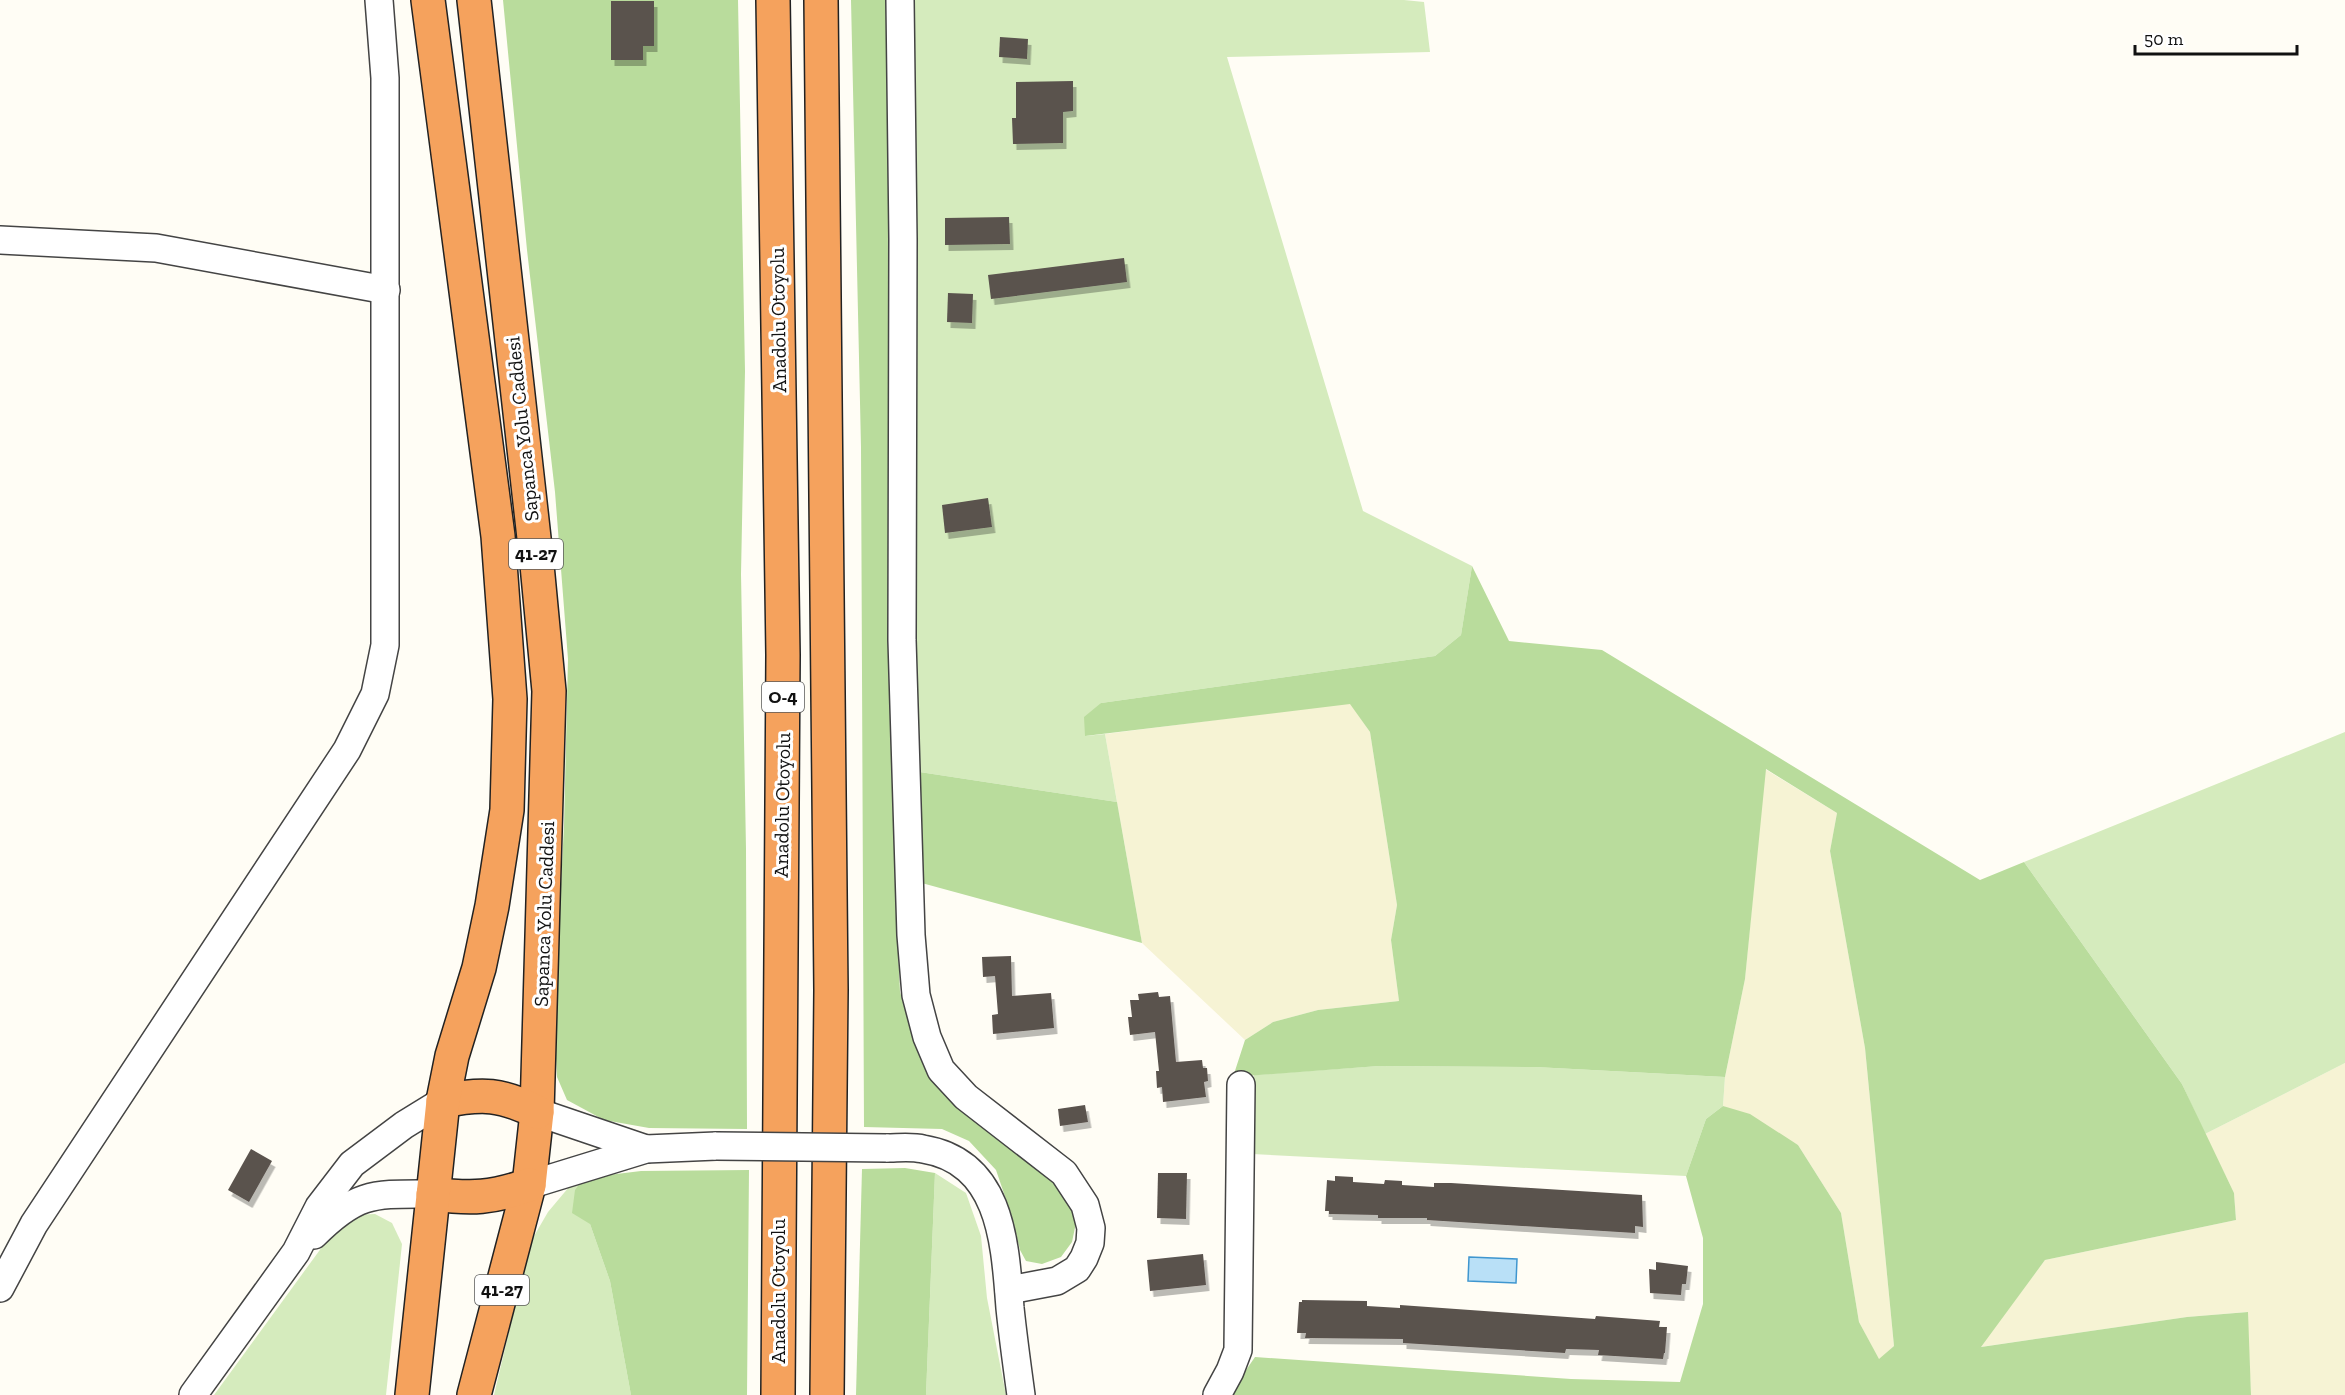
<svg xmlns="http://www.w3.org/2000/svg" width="2345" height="1395" font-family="'Zilla Slab',serif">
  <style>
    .farmland { fill: #f6f3d4 }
    .green { fill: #d5ebbd }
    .forest { fill: #b9dc9c }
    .water { fill: #b9e0f7; stroke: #3f96cf; stroke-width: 1.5 }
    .building { fill: #5a524d; filter: url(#shadow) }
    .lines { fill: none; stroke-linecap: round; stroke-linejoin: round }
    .minor-casing { stroke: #444; stroke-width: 30 }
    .highway-casing { stroke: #222; stroke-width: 36 }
    .minor { stroke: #fff; stroke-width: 27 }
    .highway { stroke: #f5a25d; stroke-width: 33 }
    .minor-bridge-casing { stroke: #444; stroke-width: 30; stroke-linecap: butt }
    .minor-bridge { stroke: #fff; stroke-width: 27 }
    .labels { text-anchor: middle; stroke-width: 6; stroke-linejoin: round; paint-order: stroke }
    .shield { fill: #fff; stroke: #585858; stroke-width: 1.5 }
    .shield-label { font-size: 18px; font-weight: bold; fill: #111 }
    .street-label { font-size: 20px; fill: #111; stroke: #fff }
  </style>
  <defs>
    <filter id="shadow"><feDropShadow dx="3.5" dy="6" stdDeviation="0" flood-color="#0004"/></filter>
  </defs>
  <rect width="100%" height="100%" fill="#fffdf5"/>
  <g class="farmland">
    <path d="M1350,703L1370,732L1397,905L1391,940L1399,1001L1318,1010L1273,1022L1245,1040L1142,943L1105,734Z"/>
    <path d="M1765,769L1837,813L1830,851L1865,1048L1894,1346L1879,1360L1859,1322L1841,1213L1798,1145L1723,1106L1725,1077L1745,979Z"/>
    <path d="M2345,1063V1395H2251L2247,1312L2187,1317L1980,1347L2045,1260L2236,1220L2234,1193L2205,1134Z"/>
  </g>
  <g class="green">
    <path d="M911,0H1404L1424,2L1430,52L1227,57L1363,511L1472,566L1461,635L1435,656L1101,703L1086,736L1105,734L1117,802L913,771Z"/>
    <path d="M2345,732V1063L2205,1134L2182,1084L2024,862Z"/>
    <path d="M1379,1066L1535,1067L1725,1077L1723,1106L1706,1119L1686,1176L1252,1154L1254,1075Z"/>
    <path d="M935,1173L966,1193L981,1236L987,1298L1006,1395H926Z"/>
    <path d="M584,1178L590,1224L610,1281L631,1395H494L530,1243L548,1212L569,1187Z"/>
    <path d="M375,1214L392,1223L402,1244L386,1395H214L330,1236L353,1215Z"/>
  </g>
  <g class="forest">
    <path d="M503,0H738L745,371L741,574L746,849L747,1129L649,1128L604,1120L567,1100L557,1077L554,1021L564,826L568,659L555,492L527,250Z"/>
    <path d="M851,0H888V470L896,905L900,992L916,1045L939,1088L1040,1167L1063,1190L1077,1218L1072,1242L1061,1257L1042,1264L1026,1261L1020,1250L1012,1217L996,1170L969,1141L942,1129L864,1127L861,447Z"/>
    <path d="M1472,566L1509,641L1602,650L1980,880L2024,862L2182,1084L2234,1193L2236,1220L2045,1260L1981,1347L2187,1317L2248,1312L2251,1395H1229L1255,1357L1571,1379L1680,1382L1703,1304V1238L1686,1176L1706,1119L1723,1106L1750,1114L1798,1145L1841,1213L1859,1322L1879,1359L1894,1346L1865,1048L1830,851L1837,813L1766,769L1745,979L1725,1077L1535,1067L1379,1066L1233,1077L1245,1040L1273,1022L1318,1010L1399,1001L1391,940L1397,905L1370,732L1350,704L1085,736L1084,717L1101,703L1435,656L1461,635Z"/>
    <path d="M913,771L1117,802L1142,943L918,882Z"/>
    <path d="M905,1168L935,1173L926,1395H856L862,1169Z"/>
    <path d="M749,1170L747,1395H631L610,1281L590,1224L572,1213L575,1190L584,1178L641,1171Z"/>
  </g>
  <path class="water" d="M1469,1257L1517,1259L1516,1283L1468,1281Z"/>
  <g class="building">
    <path d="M611,1H654V46H643V60H611Z"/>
    <path d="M1000,37L1028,39L1027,59L999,57Z"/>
    <path d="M1073,81V111L1063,112V143L1013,144L1012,118H1016V82Z"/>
    <path d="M1009,217L1010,244L945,245V218Z"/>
    <path d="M1124,258L1127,282L991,299L988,275Z"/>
    <path d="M948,293L973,294L972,323L947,322Z"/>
    <path d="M988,498L992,527L945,533L942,505Z"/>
    <path d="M1011,956L1012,996L1051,993L1054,1028L993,1034L992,1015L998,1014L995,976L983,977L982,957Z"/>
    <path d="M1158,992L1159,997L1170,996L1176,1062L1202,1060L1203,1068H1207L1208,1081L1204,1082L1206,1097L1163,1102L1162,1087L1157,1088L1156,1071H1159L1155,1032L1130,1035L1128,1017H1132L1130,1000H1139L1138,994Z"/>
    <path d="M1085,1105L1088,1122L1060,1126L1058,1109Z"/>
    <path d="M251,1149L272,1161L249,1202L228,1190Z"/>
    <path d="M1158,1173H1187L1186,1219L1157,1218Z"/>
    <path d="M1335,1176L1353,1177V1182L1384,1184L1385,1180L1402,1181V1185L1434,1187V1183H1451L1642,1195L1643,1227L1635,1226V1233L1427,1220V1218H1378V1215L1329,1214V1211H1325L1327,1180L1335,1181Z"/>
    <path d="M1203,1254L1206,1285L1150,1291L1147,1260Z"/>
    <path d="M1656,1262L1688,1266L1686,1284H1682L1681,1295L1650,1293L1649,1269L1656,1270Z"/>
    <path d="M1302,1300L1367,1301V1306L1400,1308V1305L1595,1319L1596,1316L1660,1321L1659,1327H1667L1665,1353H1664L1663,1359L1598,1355L1599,1350L1566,1349L1565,1353L1403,1343V1339L1305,1338L1306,1333H1297L1299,1302H1302Z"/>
  </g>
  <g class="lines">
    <g class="minor-casing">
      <g id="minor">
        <path d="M900,0L903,239L902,640L911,935L916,995L927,1037L941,1070L966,1097L1064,1173L1085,1205L1091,1228L1090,1243L1084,1258L1077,1269L1057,1281L1009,1290"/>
        <path d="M0,240L156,248L386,290"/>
        <path d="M537,1112L646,1149"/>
        <path d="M886,1148C898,1148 911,1146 923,1149C1002,1162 1005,1244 1010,1308C1013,1337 1017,1366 1021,1395"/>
        <path d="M529,1185L646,1149L716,1146"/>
        <path d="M314,1235C358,1191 374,1194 433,1194"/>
        <path d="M0,1288L34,1224L347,750L375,694L385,645V78L379,0"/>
        <path d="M193,1395L296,1252L319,1207L352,1164L404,1125L443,1101"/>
        <path d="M1217,1395L1230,1371L1238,1350L1241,1085"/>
      </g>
    </g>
    <g class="highway-casing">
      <g id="highway">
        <path d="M474,0L537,565L549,691L537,1112L529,1185L474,1395"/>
        <path d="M773,0L783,655L778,1395"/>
        <path d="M821,0L831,990L827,1395"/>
        <path d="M443,1101C483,1093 501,1094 537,1112"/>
        <path d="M433,1194C472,1199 492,1198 529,1185"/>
        <path d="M412,1395L443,1101L452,1056L479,968L492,906L507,810L510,699L498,536L428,0"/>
      </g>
    </g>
    <use href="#minor" class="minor"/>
    <use href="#highway" class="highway"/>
    <g class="minor-bridge-casing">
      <path id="minor-bridge" d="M716,1146L886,1148"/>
    </g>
    <use href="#minor-bridge" class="minor-bridge"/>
  </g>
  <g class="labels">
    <g class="shield">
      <rect x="509" y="539" width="54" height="30" rx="4.5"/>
      <rect x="762" y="682" width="42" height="30" rx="4.5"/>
      <rect x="475" y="1275" width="54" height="30" rx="4.5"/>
    </g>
    <g class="shield-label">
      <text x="536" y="560">41-27</text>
      <text x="783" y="703">O-4</text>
      <text x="502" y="1296">41-27</text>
    </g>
    <g class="street-label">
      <text transform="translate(778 320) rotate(-91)" y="7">Anadolu Otoyolu</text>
      <text transform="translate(522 429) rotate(-96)" y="7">Sapanca Yolu Caddesi</text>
      <text transform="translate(782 805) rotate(-89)" y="7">Anadolu Otoyolu</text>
      <text transform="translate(544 914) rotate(-88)" y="7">Sapanca Yolu Caddesi</text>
      <text transform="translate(778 1291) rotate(-90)" y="7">Anadolu Otoyolu</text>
    </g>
  </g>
  <path d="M2135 45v9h162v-9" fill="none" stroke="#111111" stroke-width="3"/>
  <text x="2144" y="45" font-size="18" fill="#111111" stroke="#ffffff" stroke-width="4.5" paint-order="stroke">50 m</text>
</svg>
